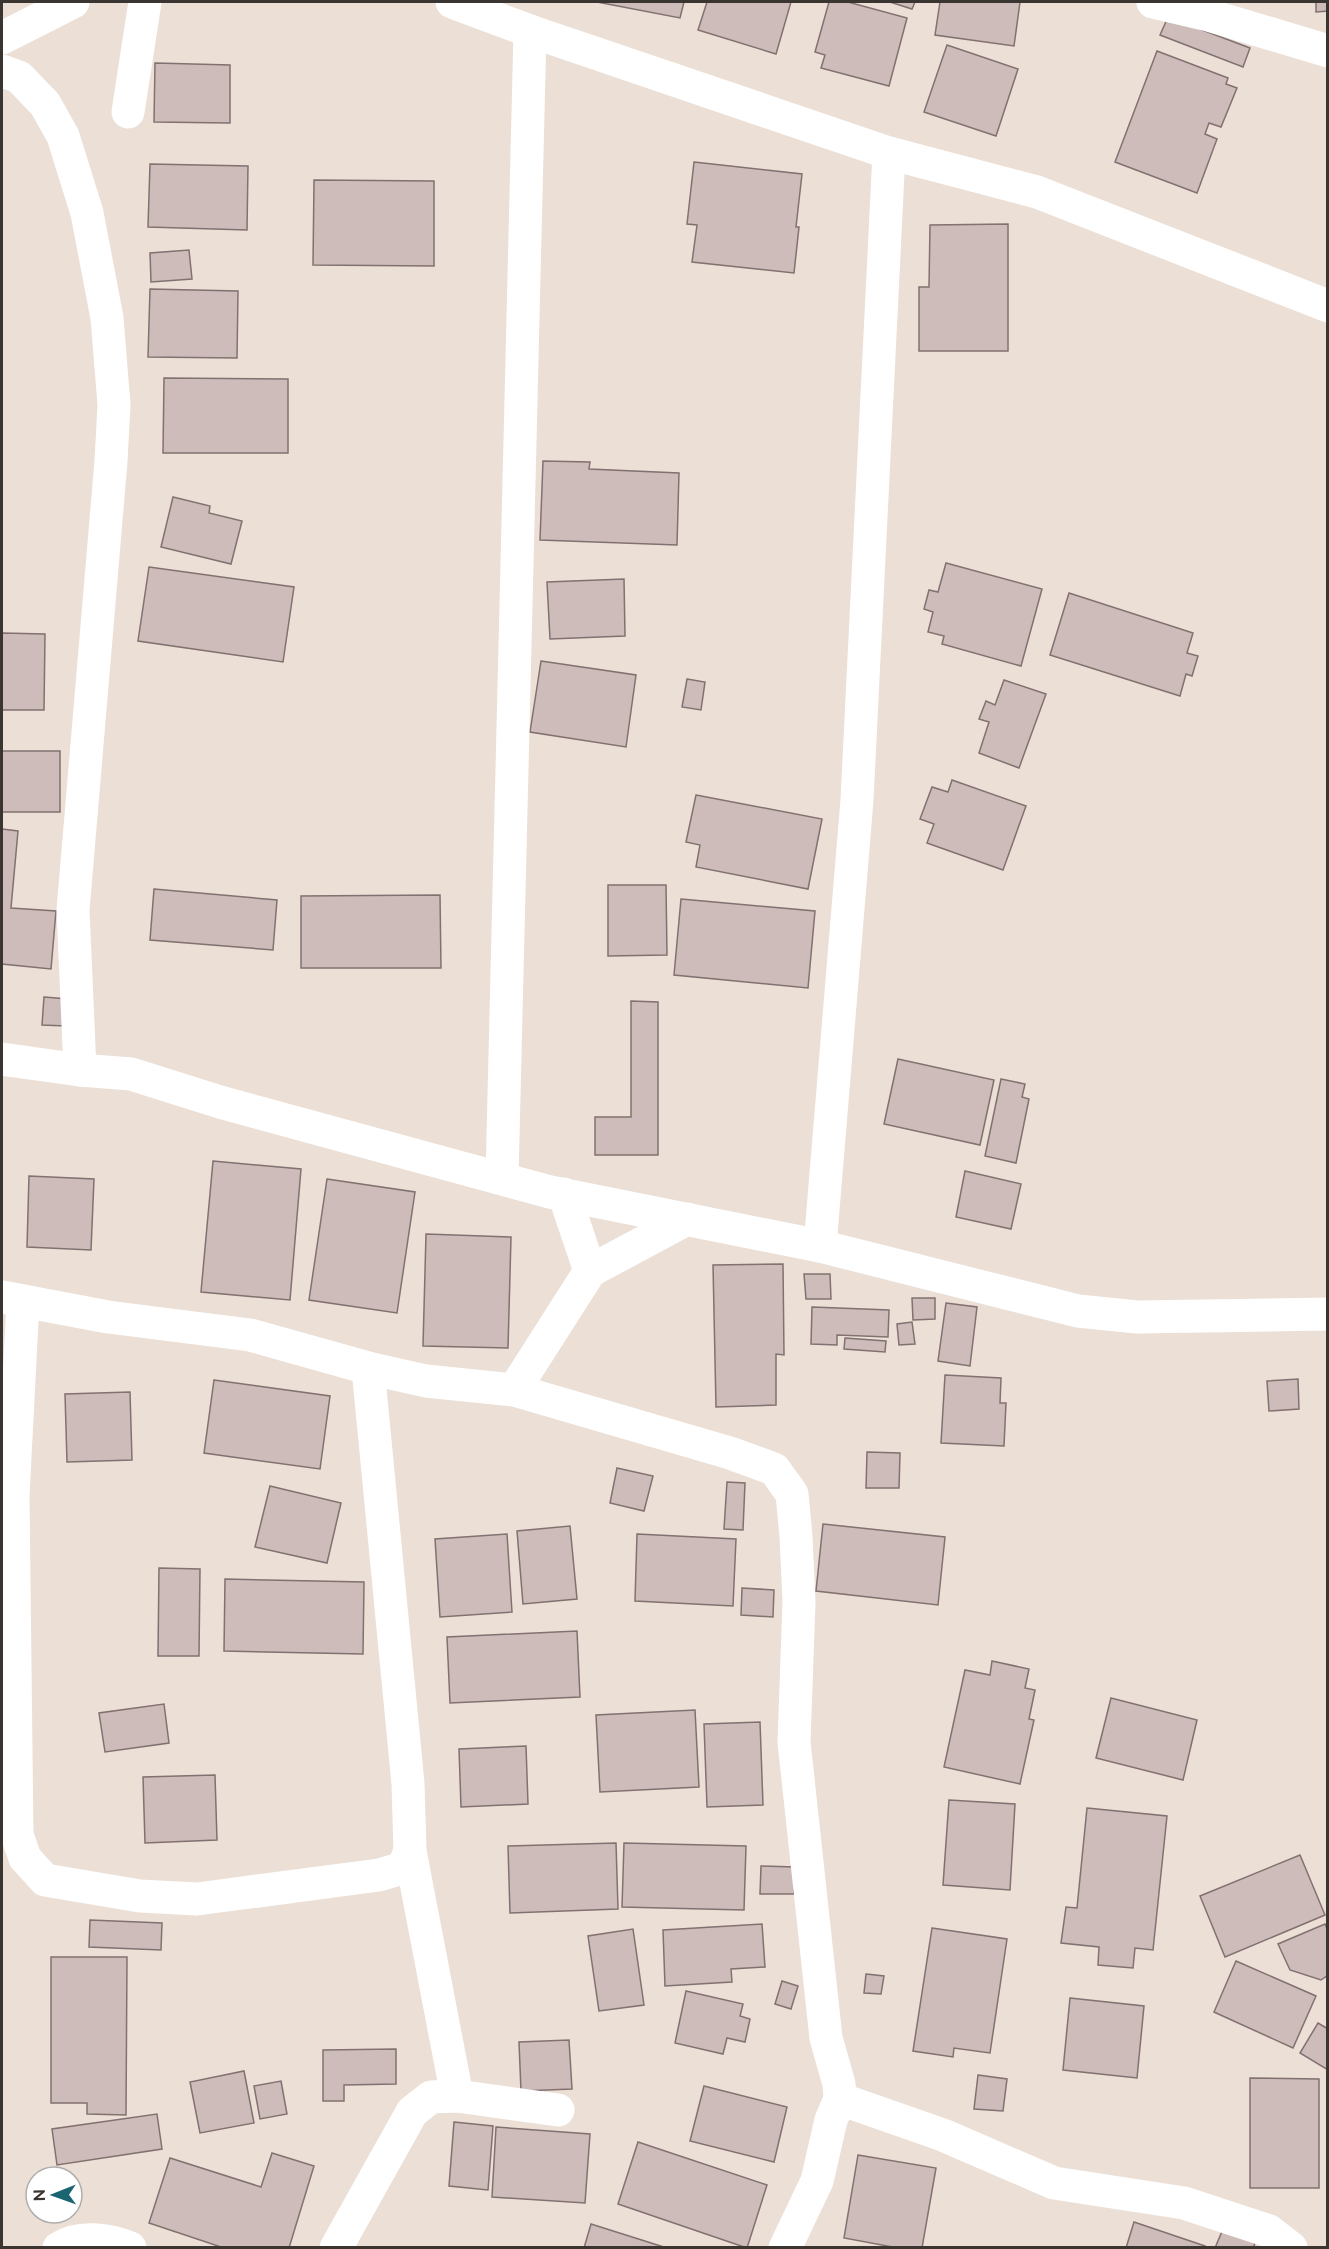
<svg xmlns="http://www.w3.org/2000/svg" width="1329" height="2249" font-family="Raleway,sans-serif">
  <style>
    .building { fill: #cebcbb; stroke: #817170; stroke-width: 1.5 }
    .lines { fill: none; stroke-linecap: round; stroke-linejoin: round }
    .minor { stroke: #fff; stroke-width: 33 }
  </style>
  <rect width="100%" height="100%" fill="#ecdfd5"/>
  <g class="building">
    <path d="M597,2H684L680,18Z"/>
    <path d="M707,2H791L776,54L698,30Z"/>
    <path d="M829,2H848L907,18L889,86L821,68L825,55L815,52Z"/>
    <path d="M890,2H915L912,9Z"/>
    <path d="M940,2H1020L1014,46L935,35Z"/>
    <path d="M1316,2H1328V11L1316,12Z"/>
    <path d="M1168,17L1250,48L1243,67L1160,35Z"/>
    <path d="M947,45L1018,69L996,136L924,112Z"/>
    <path d="M1157,51L1228,78L1226,84L1237,88L1221,127L1209,123L1205,134L1217,139L1197,193L1115,162Z"/>
    <path d="M155,63L230,65V123L154,122Z"/>
    <path d="M694,162L802,174L796,227H799L794,273L692,262L697,225L687,224Z"/>
    <path d="M150,164L248,166L247,230L148,227Z"/>
    <path d="M314,180L434,181V266L313,265Z"/>
    <path d="M1008,224V351H919V287H929L930,225Z"/>
    <path d="M189,250L192,279L151,282L150,253Z"/>
    <path d="M150,289L238,291L237,358L148,357Z"/>
    <path d="M164,378L288,379V453H163Z"/>
    <path d="M543,461L590,462L589,469L679,473L677,545L540,540Z"/>
    <path d="M173,497L210,506L209,513L242,521L231,564L161,547Z"/>
    <path d="M946,563L1042,589L1021,666L942,644L944,636L928,632L933,612L924,609L929,590L938,592Z"/>
    <path d="M149,567L294,587L283,662L138,641Z"/>
    <path d="M624,579L625,636L550,639L547,582Z"/>
    <path d="M1069,593L1193,633L1187,653L1198,656L1192,676L1186,674L1180,696L1050,655Z"/>
    <path d="M2,633L45,634L44,710H2Z"/>
    <path d="M541,661L636,675L626,747L530,732Z"/>
    <path d="M687,679L705,682L701,710L682,707Z"/>
    <path d="M1004,680L1046,694L1019,768L979,753L989,722L979,719L986,701L995,705Z"/>
    <rect x="2" y="751" width="58" height="61"/>
    <path d="M952,780L1026,806L1003,870L927,843L934,824L920,819L932,787L948,792Z"/>
    <path d="M696,795L822,819L808,889L696,867L700,845L686,842Z"/>
    <path d="M2,829L18,831L11,908L56,911L51,969L2,964Z"/>
    <path d="M608,885H666L667,955L608,956Z"/>
    <path d="M154,889L277,900L273,950L150,940Z"/>
    <path d="M440,895L441,968H301V896Z"/>
    <path d="M681,899L815,911L808,988L674,975Z"/>
    <path d="M44,997L68,999L66,1026L42,1025Z"/>
    <path d="M631,1001L658,1002V1155H595V1117H631Z"/>
    <path d="M898,1059L994,1080L980,1145L884,1124Z"/>
    <path d="M1001,1079L1025,1084L1022,1097L1029,1099L1016,1163L985,1156Z"/>
    <path d="M213,1161L301,1169L290,1300L201,1292Z"/>
    <path d="M965,1171L1021,1184L1011,1229L956,1217Z"/>
    <path d="M29,1176L94,1179L91,1250L27,1247Z"/>
    <path d="M327,1179L415,1192L397,1313L309,1300Z"/>
    <path d="M426,1234L511,1237L508,1348L423,1346Z"/>
    <path d="M783,1264L784,1355L776,1354V1405L716,1407L713,1265Z"/>
    <path d="M804,1274H830L831,1299H806Z"/>
    <path d="M912,1298H935V1319L913,1320Z"/>
    <path d="M946,1303L977,1307L970,1366L938,1361Z"/>
    <path d="M812,1307L889,1310L888,1337L837,1335V1345L811,1344Z"/>
    <path d="M912,1322L915,1344L899,1345L897,1324Z"/>
    <path d="M845,1338L886,1341L885,1352L844,1349Z"/>
    <path d="M945,1375L1001,1378L1000,1403H1006L1004,1446L941,1443Z"/>
    <path d="M1298,1379L1299,1409L1269,1411L1267,1381Z"/>
    <path d="M214,1380L330,1396L320,1469L204,1453Z"/>
    <path d="M130,1392L132,1460L67,1462L65,1394Z"/>
    <path d="M867,1452L900,1453L899,1488H866Z"/>
    <path d="M617,1468L653,1476L644,1511L610,1503Z"/>
    <path d="M727,1482L745,1483L743,1530L724,1529Z"/>
    <path d="M270,1486L341,1503L327,1563L255,1547Z"/>
    <path d="M823,1524L945,1537L938,1605L816,1591Z"/>
    <path d="M570,1526L577,1599L523,1604L517,1531Z"/>
    <path d="M507,1534L512,1612L440,1617L435,1539Z"/>
    <path d="M637,1534L736,1539L733,1606L635,1601Z"/>
    <path d="M159,1568L200,1569L199,1656H158Z"/>
    <path d="M225,1579L364,1582L363,1654L224,1651Z"/>
    <path d="M742,1588L774,1590L773,1617L741,1615Z"/>
    <path d="M577,1631L580,1697L450,1703L447,1637Z"/>
    <path d="M992,1661L1029,1669L1025,1688L1035,1690L1029,1719L1034,1720L1020,1784L944,1767L965,1670L990,1675Z"/>
    <path d="M1111,1698L1197,1720L1183,1780L1096,1758Z"/>
    <path d="M164,1704L169,1743L105,1752L99,1713Z"/>
    <path d="M695,1710L699,1787L600,1792L596,1715Z"/>
    <path d="M760,1722L763,1805L707,1807L704,1724Z"/>
    <path d="M526,1746L528,1804L461,1807L459,1749Z"/>
    <path d="M215,1775L217,1840L145,1843L143,1777Z"/>
    <path d="M949,1800L1015,1804L1010,1890L943,1885Z"/>
    <path d="M1087,1808L1167,1816L1153,1950L1135,1948L1133,1968L1098,1965L1099,1947L1061,1943L1066,1907L1077,1908Z"/>
    <path d="M616,1843L618,1909L510,1913L508,1846Z"/>
    <path d="M624,1843L746,1846L744,1910L622,1907Z"/>
    <path d="M1300,1855L1325,1915L1225,1957L1200,1896Z"/>
    <path d="M761,1866L795,1867L794,1894H760Z"/>
    <path d="M90,1920L162,1923L161,1950L89,1947Z"/>
    <path d="M762,1924L765,1967L731,1969L732,1982L665,1986L663,1930Z"/>
    <path d="M1325,1924L1328,1931V1975L1321,1980L1290,1970L1278,1944Z"/>
    <path d="M932,1928L1007,1939L990,2053L954,2048L953,2057L913,2051Z"/>
    <path d="M633,1929L644,2005L599,2011L588,1936Z"/>
    <path d="M51,1957H127L126,2115L87,2114V2103H51Z"/>
    <path d="M1236,1961L1316,1996L1293,2048L1214,2012Z"/>
    <path d="M866,1974L884,1976L881,1994L864,1993Z"/>
    <path d="M782,1981L798,1986L791,2009L775,2004Z"/>
    <path d="M686,1991L743,2004L740,2016L750,2019L745,2042L727,2038L723,2054L675,2043Z"/>
    <path d="M1070,1998L1144,2006L1137,2078L1063,2070Z"/>
    <path d="M1318,2023L1328,2029V2070L1300,2053Z"/>
    <path d="M569,2040L572,2089L521,2091L519,2042Z"/>
    <path d="M396,2049V2084L344,2085V2101H323V2050Z"/>
    <path d="M244,2071L254,2123L200,2133L190,2082Z"/>
    <path d="M978,2075L1007,2079L1003,2111L974,2109Z"/>
    <path d="M1250,2078L1319,2079V2188H1250Z"/>
    <path d="M281,2081L287,2114L260,2119L254,2086Z"/>
    <path d="M704,2086L787,2107L774,2162L690,2141Z"/>
    <path d="M157,2114L162,2149L57,2165L52,2129Z"/>
    <path d="M454,2122L493,2126L488,2190L449,2186Z"/>
    <path d="M496,2127L590,2134L585,2203L492,2197Z"/>
    <path d="M638,2142L767,2185L747,2248L618,2204Z"/>
    <path d="M272,2153L314,2166L289,2248H224L149,2223L170,2158L261,2187Z"/>
    <path d="M858,2155L936,2168L922,2248H898L844,2238Z"/>
    <path d="M1134,2222L1205,2246L1204,2248H1126Z"/>
    <path d="M591,2224L667,2248H584Z"/>
    <path d="M1223,2229L1256,2241L1253,2248H1215Z"/>
  </g>
  <g class="lines">
    <g class="minor">
      <path d="M452,2L530,31L889,153L1037,192L1328,306"/>
      <path d="M1153,2L1208,15L1328,51"/>
      <path d="M2,38L73,2"/>
      <path d="M2,71L19,77L45,104L63,136L87,213L107,318L114,405L111,461L73,910L80,1070"/>
      <path d="M128,112L145,2"/>
      <path d="M2,1059L80,1070L131,1074L220,1102L550,1192L820,1246L1078,1311L1137,1317L1328,1314"/>
      <path d="M502,1178L530,31"/>
      <path d="M564,1194L590,1271"/>
      <path d="M820,1246L857,800L889,153"/>
      <path d="M2,1297L108,1317L250,1335L368,1368L426,1381L514,1390L730,1453L774,1469L792,1494L796,1536L799,1602L794,1742L826,2038L839,2084L840,2099L831,2120L817,2181L785,2248"/>
      <path d="M23,1301L13,1496L17,1835L25,1858L45,1880L140,1896L197,1899L379,1875L403,1868L410,1851L408,1784L368,1368"/>
      <path d="M514,1390L590,1271L687,1219"/>
      <path d="M410,1851L457,2096"/>
      <path d="M840,2099L943,2135L1054,2183L1184,2203L1269,2231L1291,2248"/>
      <path d="M59,2248C79,2235 109,2239 130,2248"/>
      <path d="M336,2248L412,2112L431,2097L457,2096L558,2110"/>
    </g>
  </g>
  <rect width="1329" height="2249" fill="none" stroke="#3a3531" stroke-width="6"/>
  <g transform="translate(54 2195) rotate(269)"><circle r="28" fill="#ffffff" stroke="#b0aead" stroke-width="1.5"/>
  <path d="M0-4.5L10 22L0 15L-10 22Z" fill="#1b6572"/>
  <text y="-9" font-size="16" font-weight="bold" text-anchor="middle" fill="#3a3531">N</text>
  </g>
</svg>
